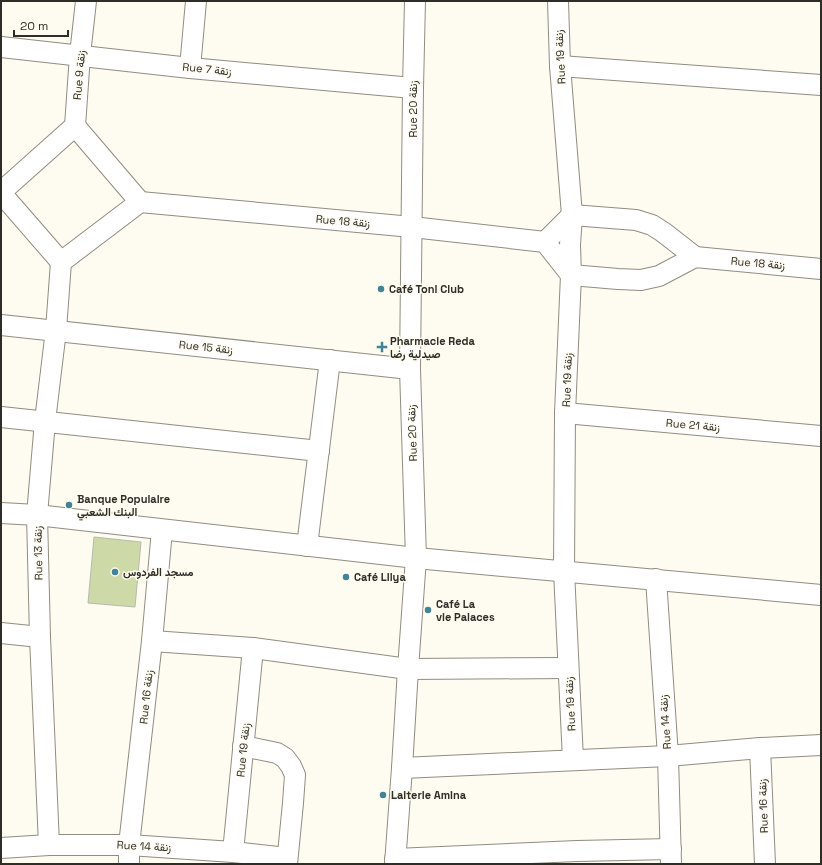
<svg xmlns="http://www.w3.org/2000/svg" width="822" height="865" font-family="'Space Grotesk',Vazirmatn,sans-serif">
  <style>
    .building { fill: #ced9a8; stroke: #b6b9ac }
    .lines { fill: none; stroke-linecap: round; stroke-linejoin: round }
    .minor-casing { stroke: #908c80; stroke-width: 22 }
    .minor { stroke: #fff; stroke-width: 20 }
    .poi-dot { fill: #438396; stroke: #fefbf0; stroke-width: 1.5 }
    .labels { text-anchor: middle; stroke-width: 3; stroke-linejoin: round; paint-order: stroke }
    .street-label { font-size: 11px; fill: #2e2d28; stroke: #fefbf0 }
    .poi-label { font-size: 11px; font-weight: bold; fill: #2e2d28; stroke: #fefbf0; text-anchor: start }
  </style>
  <rect width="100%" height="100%" fill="#fefbf0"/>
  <path class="building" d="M94,537L141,542L135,607L88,603Z"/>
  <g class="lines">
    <g class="minor-casing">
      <g id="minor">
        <path d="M558,1L560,66L572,215L570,245L571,275L565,413L564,571L573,760"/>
        <path d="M1,47L190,68L413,88"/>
        <path d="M560,66L821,85"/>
        <path d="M190,68L196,1"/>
        <path d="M75,126L80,55L86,1"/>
        <path d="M1,192L75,126L140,202"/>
        <path d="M1,193L61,262L140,202"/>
        <path d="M140,202L412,227L545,242L571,275L618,279L641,280L659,276L695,257L821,269"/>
        <path d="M545,242L572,215L636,220L652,225L663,232L695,257"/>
        <path d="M1,325L410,369"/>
        <path d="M565,413L821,436"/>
        <path d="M1,417L319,451"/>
        <path d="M1,513L37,515L416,558L821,595"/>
        <path d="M307,546L330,360"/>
        <path d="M656,579L668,756L671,864"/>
        <path d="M1,633L40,637"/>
        <path d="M152,641L253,648L408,669L568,668"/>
        <path d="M243,746L277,753L285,758L291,766L295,775L293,803L287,864"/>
        <path d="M760,748L765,864"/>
        <path d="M402,768L668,756L760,748L821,745"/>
        <path d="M49,845L40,637L37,515L45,421L56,330L61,262"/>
        <path d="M1,848L49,845H129L233,852L287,858"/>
        <path d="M233,852L253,648"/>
        <path d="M395,859L577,851L671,849"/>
        <path d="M129,864V845L152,641L162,530"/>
        <path d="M395,864L402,768L408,669L416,558L410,369L413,88L415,1"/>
      </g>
    </g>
    <use href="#minor" class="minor"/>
  </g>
  <g class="poi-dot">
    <circle cx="381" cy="289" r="4"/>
    <path d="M380 341h4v4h4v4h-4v4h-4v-4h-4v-4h4z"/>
    <circle cx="69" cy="505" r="4"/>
    <circle cx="115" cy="572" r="4"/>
    <circle cx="346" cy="577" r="4"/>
    <circle cx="428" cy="610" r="4"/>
    <circle cx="383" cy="795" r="4"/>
  </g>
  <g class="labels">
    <g class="street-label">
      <text transform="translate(560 57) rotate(-93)" y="4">Rue 19 زنقة</text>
      <text transform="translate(207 69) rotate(6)" y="4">Rue 7 زنقة</text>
      <text transform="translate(79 75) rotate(-85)" y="4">Rue 9 زنقة</text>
      <text transform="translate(413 109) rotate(-90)" y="4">Rue 20 زنقة</text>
      <text transform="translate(343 221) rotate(5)" y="4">Rue 18 زنقة</text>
      <text transform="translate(758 263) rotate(5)" y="4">Rue 18 زنقة</text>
      <text transform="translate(206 347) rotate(6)" y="4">Rue 15 زنقة</text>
      <text transform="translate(567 380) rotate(-88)" y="4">Rue 19 زنقة</text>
      <text transform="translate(693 425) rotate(5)" y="4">Rue 21 زنقة</text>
      <text transform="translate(412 433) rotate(-92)" y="4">Rue 20 زنقة</text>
      <text transform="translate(38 553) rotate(-91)" y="4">Rue 13 زنقة</text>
      <text transform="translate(146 697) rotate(-84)" y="4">Rue 16 زنقة</text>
      <text transform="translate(570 704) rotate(-93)" y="4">Rue 19 زنقة</text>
      <text transform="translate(665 722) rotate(-94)" y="4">Rue 14 زنقة</text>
      <text transform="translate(243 750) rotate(-84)" y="4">Rue 19 زنقة</text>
      <text transform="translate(763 806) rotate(-92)" y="4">Rue 16 زنقة</text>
      <text transform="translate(144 846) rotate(3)" y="4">Rue 14 زنقة</text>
    </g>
    <g class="poi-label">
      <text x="389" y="293">Café Toni Club</text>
      <text x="390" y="345">Pharmacie Reda<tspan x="390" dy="13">صيدلية رضا</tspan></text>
      <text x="77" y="503">Banque Populaire<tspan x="77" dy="13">البنك الشعبي</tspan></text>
      <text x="123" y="576">مسجد الفردوس</text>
      <text x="354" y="581">Café Lilya</text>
      <text x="436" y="608">Café La<tspan x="436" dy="13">vie Palaces</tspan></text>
      <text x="391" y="799">Laiterie Amina</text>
    </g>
  </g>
  <rect width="822" height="865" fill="none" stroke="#2e2d28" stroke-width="4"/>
  <path d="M14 30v6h54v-6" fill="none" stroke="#2e2d28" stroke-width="2"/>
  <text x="20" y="30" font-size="12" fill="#2e2d28" stroke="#fefbf0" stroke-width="3" paint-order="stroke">20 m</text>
</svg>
